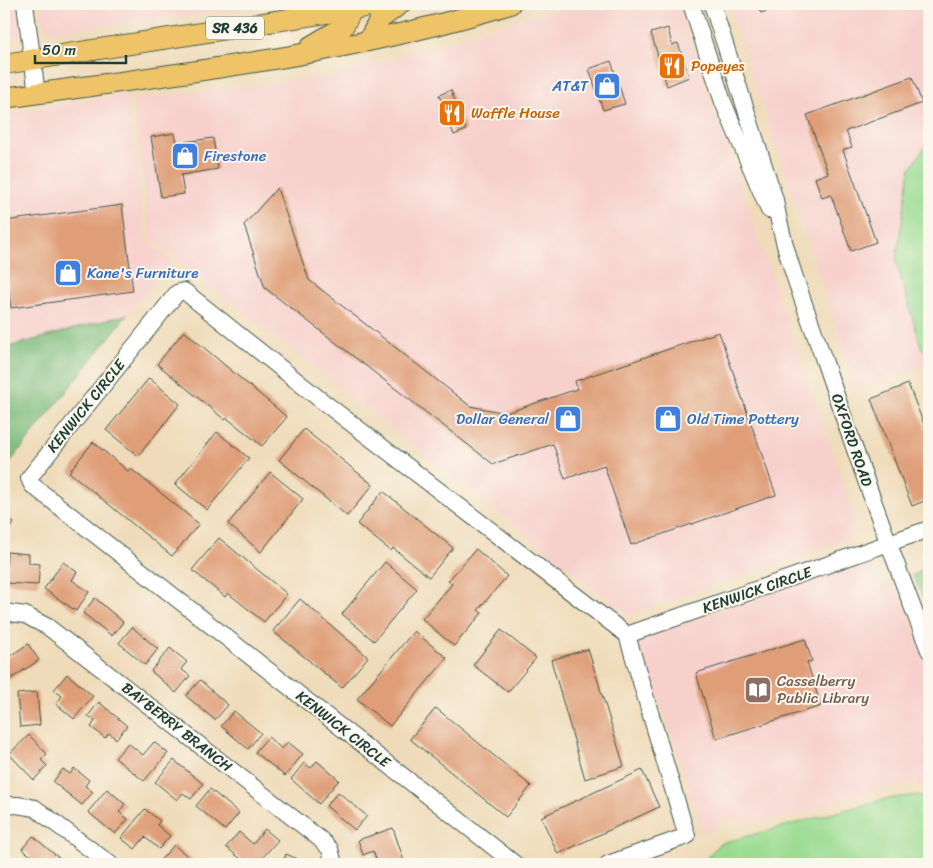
<svg xmlns="http://www.w3.org/2000/svg" width="933" height="868" font-family="Sriracha,sans-serif">
  <style>
    .built { fill: #f7d0cc }
    .green { fill: #9adb91; stroke: #5c8c62 }
    .forest { fill: #7bbb7b; stroke: #4d7c58 }
    .building { fill: #df9e78 }
    .lines { fill: none; stroke-linecap: round; stroke-linejoin: round }
    .minor-casing { stroke: #3e5548; stroke-width: 18 }
    .major-casing { stroke: #3e5548; stroke-width: 22 }
    .minor { stroke: #fff; stroke-width: 16 }
    .major { stroke: #efc469; stroke-width: 20 }
    .labels { text-anchor: middle; stroke-width: 4; stroke-linejoin: round; paint-order: stroke }
    .shield { fill: #fbf7ec; stroke: #61756b; stroke-width: 1 }
    .shield-label { font-size: 14px; font-weight: bold; fill: #1f3d34 }
    .food-label { font-size: 15px; fill: #c56008; stroke: #fbf7ec; text-anchor: start }
    .shop-label { font-size: 15px; fill: #366cbe; stroke: #fbf7ec; text-anchor: start }
    .street-label { font-size: 15px; fill: #1f3d34; stroke: #fbf7ec }
    .education-label { font-size: 15px; fill: #785e54; stroke: #fbf7ec; text-anchor: start }
  </style>
  <rect width="100%" height="100%" fill="#fbf7ec"/>
  <filter id="ink" filterUnits="userSpaceOnUse"><feTurbulence type="fractalNoise" baseFrequency=".02" numOctaves="2"/><feDisplacementMap in="SourceGraphic" scale="10" xChannelSelector="R" yChannelSelector="G"/><feConvolveMatrix kernelMatrix="1 2 1 2 8 2 1 2 1" color-interpolation-filters="sRGB"/></filter>
  <filter id="wash" filterUnits="userSpaceOnUse"><feTurbulence type="fractalNoise" baseFrequency=".0096" numOctaves="4" result="noise"/><feDisplacementMap in="SourceGraphic" scale="20" xChannelSelector="R" yChannelSelector="G"/><feGaussianBlur stdDeviation="1.12" result="paint"/><feColorMatrix in="noise" values="0 0 0 0 0 0 0 0 0 0 0 0 0 0 0 0 0 1.4 0 .05"/><feComposite in="paint" operator="in"/></filter>
  <g filter="url(#wash)">
    <rect width="100%" height="100%" fill="#efdbb9"/>
    <g class="built">
      <path d="M4,4H19L23,35L4,38Z"/>
      <path d="M40,4H287L53,32L43,25Z"/>
      <path d="M573,4H678L854,516L850,539L629,615L151,239L133,99L339,75Z"/>
      <path d="M728,4H929V364L858,389Z"/>
      <path d="M128,94L127,99L146,239L171,262L128,314L4,348V114Z"/>
      <path d="M868,558L880,586L895,581L929,667V794L923,791L916,782L877,789L802,814L759,821L725,819L704,836L647,661L636,639Z"/>
    </g>
    <g class="green">
      <path d="M929,141V357L921,347L896,261L910,169Z"/>
      <path d="M919,795L929,799V864H702L719,844L885,799Z"/>
    </g>
    <g class="forest">
      <path d="M128,314L4,470V348Z"/>
      <path d="M929,567V610L912,575Z"/>
    </g>
    <g id="blocks">
      <g class="building">
        <path d="M757,4H779L780,7L761,13Z"/>
        <path d="M668,28L672,45L678,43L689,77L667,86L651,33Z"/>
        <path d="M611,61L625,104L603,110L589,69Z"/>
        <path d="M912,77L922,103L846,131L852,147L843,150L876,242L851,251L831,195L822,198L815,178L828,173L807,115Z"/>
        <path d="M451,90L466,130L454,135L439,95Z"/>
        <path d="M175,133L177,143L213,138L218,169L181,175L184,194L161,197L151,137Z"/>
        <path d="M277,188L309,280L470,406L506,413L577,389L575,381L719,332L776,495L631,545L604,465L565,479L553,444L493,464L265,288L244,225Z"/>
        <path d="M122,205L133,291L11,308L4,256V221Z"/>
        <path d="M184,331L287,417L262,446L227,418L225,420L157,364Z"/>
        <path d="M149,378L180,404L138,456L106,430Z"/>
        <path d="M908,384L929,437V499L912,506L871,399Z"/>
        <path d="M304,429L373,485L347,516L279,460Z"/>
        <path d="M217,432L249,458L207,510L175,484Z"/>
        <path d="M93,442L128,471L130,468L199,524L172,556L69,472Z"/>
        <path d="M270,472L303,499L261,552L228,524Z"/>
        <path d="M383,491L453,548L429,577L393,548L391,551L357,524Z"/>
        <path d="M4,513L14,523L4,533Z"/>
        <path d="M219,538L287,594L264,622L228,593L225,597L192,570Z"/>
        <path d="M476,549L507,576L478,610L482,613L454,646L422,619L452,584L448,581Z"/>
        <path d="M7,552L29,554V563L40,564L38,585L5,583Z"/>
        <path d="M63,562L77,572L72,580L89,592L76,611L44,589Z"/>
        <path d="M385,562L417,589L374,641L342,614Z"/>
        <path d="M95,598L123,622L112,636L83,613Z"/>
        <path d="M300,599L368,657L342,688L273,631Z"/>
        <path d="M132,627L158,649L145,665L119,643Z"/>
        <path d="M501,630L536,658L508,692L473,665Z"/>
        <path d="M414,631L447,658L390,726L357,699Z"/>
        <path d="M805,639L812,661L807,662L821,706L716,739L696,673Z"/>
        <path d="M28,644L39,660L9,680L4,671V660Z"/>
        <path d="M170,648L187,662L181,669L190,676L176,693L151,671Z"/>
        <path d="M588,649L624,766L585,779L551,660Z"/>
        <path d="M67,674L93,696L74,719L56,704L62,696L54,690Z"/>
        <path d="M200,680L228,705L215,720L186,696Z"/>
        <path d="M37,692L40,725L20,727L17,694Z"/>
        <path d="M99,702L127,726L116,739L109,733L105,738L91,727L95,721L88,716Z"/>
        <path d="M436,708L531,786L506,817L410,739Z"/>
        <path d="M234,711L261,733L248,749L221,726Z"/>
        <path d="M29,735L47,754L41,760L47,766L34,780L9,754Z"/>
        <path d="M268,737L282,749L288,742L303,754L285,776L255,752Z"/>
        <path d="M154,742L168,753L144,781L115,758L128,743L143,755Z"/>
        <path d="M174,760L203,784L191,799L183,793L177,800L155,782Z"/>
        <path d="M317,761L339,780L319,804L291,779L304,763L311,768Z"/>
        <path d="M74,768L89,780L85,786L93,792L82,805L53,782L63,769L70,774Z"/>
        <path d="M642,770L659,807L558,854L541,817Z"/>
        <path d="M107,789L125,804L119,812L128,819L115,834L88,812Z"/>
        <path d="M210,789L239,813L225,830L196,806Z"/>
        <path d="M338,792L367,816L355,830L326,806Z"/>
        <path d="M145,809L160,821L157,825L170,836L159,849L145,837L135,849L121,838Z"/>
        <path d="M393,828L404,861L394,864H378L373,851L363,855L358,840Z"/>
        <path d="M265,829L278,840L258,863L254,859L247,864L226,847L239,832L253,844Z"/>
        <path d="M33,836L60,859L55,864H24L31,856L22,849Z"/>
        <path d="M174,845L197,864H157Z"/>
        <path d="M286,854L305,862L304,864H282Z"/>
      </g>
    </g>
  </g>
  <g filter="url(#ink)">
    <use href="#blocks" fill-opacity="0" stroke="#3e5548" stroke-width="1"/>
    <g class="lines">
      <g class="minor-casing">
        <g id="minor">
          <path d="M25,4L37,94"/>
          <path d="M691,4L723,102L769,210"/>
          <path d="M712,4L775,200C784,256 807,310 825,363C858,460 892,555 929,650"/>
          <path d="M4,612L25,615L48,627L320,839L330,849L334,864"/>
          <path d="M4,806L17,805L35,808L110,864"/>
          <path d="M515,864L32,485L29,478L177,293L184,291L317,397L627,635L929,529"/>
          <path d="M608,864L687,836L627,635"/>
        </g>
      </g>
      <g class="major-casing">
        <g id="major">
          <path d="M368,41L380,19L400,4"/>
          <path d="M311,46L343,27L353,8"/>
          <path d="M4,64L384,4"/>
          <path d="M4,98C173,74 346,56 510,4"/>
        </g>
      </g>
      <use href="#minor" class="minor"/>
      <use href="#major" class="major"/>
    </g>
  </g>
  <defs>
    <g id="restaurant-square" transform="scale(1.4375)"><rect x="-9" y="-9" width="18" height="18" rx="4" fill="#e8710a" stroke="#fbf7ec"/><path d="M-5-6h1v4h1v-4h1v4h1v-4h1v5L-1.5 .5V6h-2V.5L-5-1ZM5-6V6H3V1.5H1.5Q1.5-4 5-6Z" fill="#fff"/></g>
    <g id="shop-square" transform="scale(1.4375)"><rect x="-9" y="-9" width="18" height="18" rx="4" fill="#3f7fe0" stroke="#fbf7ec"/><path d="M-5-2.5h2.3a2.7 3.5 0 0 1 5.4 0H5L5.5 6h-11ZM-1.5-2.5h3a1.5 2.3 0 0 0-3 0Z" fill="#fff"/></g>
    <g id="library-square" transform="scale(1.4375)"><rect x="-9" y="-9" width="18" height="18" rx="4" fill="#8d6e63" stroke="#fbf7ec"/><path d="M-6-4Q-3-5.5-.7-3.5V5Q-3 3-6 4ZM6-4Q3-5.5 .7-3.5V5Q3 3 6 4Z" fill="#fff"/></g>
  </defs>
  <g fill-rule="evenodd">
    <use href="#restaurant-square" x="672" y="66"/>
    <use href="#shop-square" x="607" y="86"/>
    <use href="#restaurant-square" x="452" y="113"/>
    <use href="#shop-square" x="185" y="156"/>
    <use href="#shop-square" x="68" y="273"/>
    <use href="#shop-square" x="568" y="419"/>
    <use href="#shop-square" x="668" y="419"/>
    <use href="#library-square" x="758" y="690"/>
  </g>
  <g class="labels">
    <rect class="shield" x="206" y="16.5" width="58" height="23" rx="4"/>
    <g class="shield-label">
      <text x="235" y="33">SR 436</text>
    </g>
    <g class="food-label">
      <text x="691" y="71">Popeyes</text>
      <text x="471" y="118">Waffle House</text>
    </g>
    <g class="shop-label">
      <text x="588" y="91" text-anchor="end">AT&amp;T</text>
      <text x="204" y="161">Firestone</text>
      <text x="87" y="278">Kane's Furniture</text>
      <text x="549" y="424" text-anchor="end">Dollar General</text>
      <text x="687" y="424">Old Time Pottery</text>
    </g>
    <g class="street-label">
      <text transform="translate(86 406) rotate(-51)" y="5">KENWICK CIRCLE</text>
      <text transform="translate(852 440) rotate(71)" y="5">OXFORD ROAD</text>
      <text transform="translate(757 590) rotate(-19)" y="5">KENWICK CIRCLE</text>
      <text transform="translate(177 727) rotate(38)" y="5">BAYBERRY BRANCH</text>
      <text transform="translate(343 729) rotate(38)" y="5">KENWICK CIRCLE</text>
    </g>
    <g class="education-label">
      <text x="777" y="686">Casselberry<tspan x="777" dy="17">Public Library</tspan></text>
    </g>
  </g>
  <rect width="933" height="868" fill="none" stroke="#fbf7ec" stroke-width="20"/>
  <path d="M35 55v8h91v-8" fill="none" stroke="#1f3d34" stroke-width="2.5"/>
  <text x="42" y="55" font-size="15" fill="#1f3d34" stroke="#fbf7ec" stroke-width="4" paint-order="stroke">50 m</text>
</svg>
